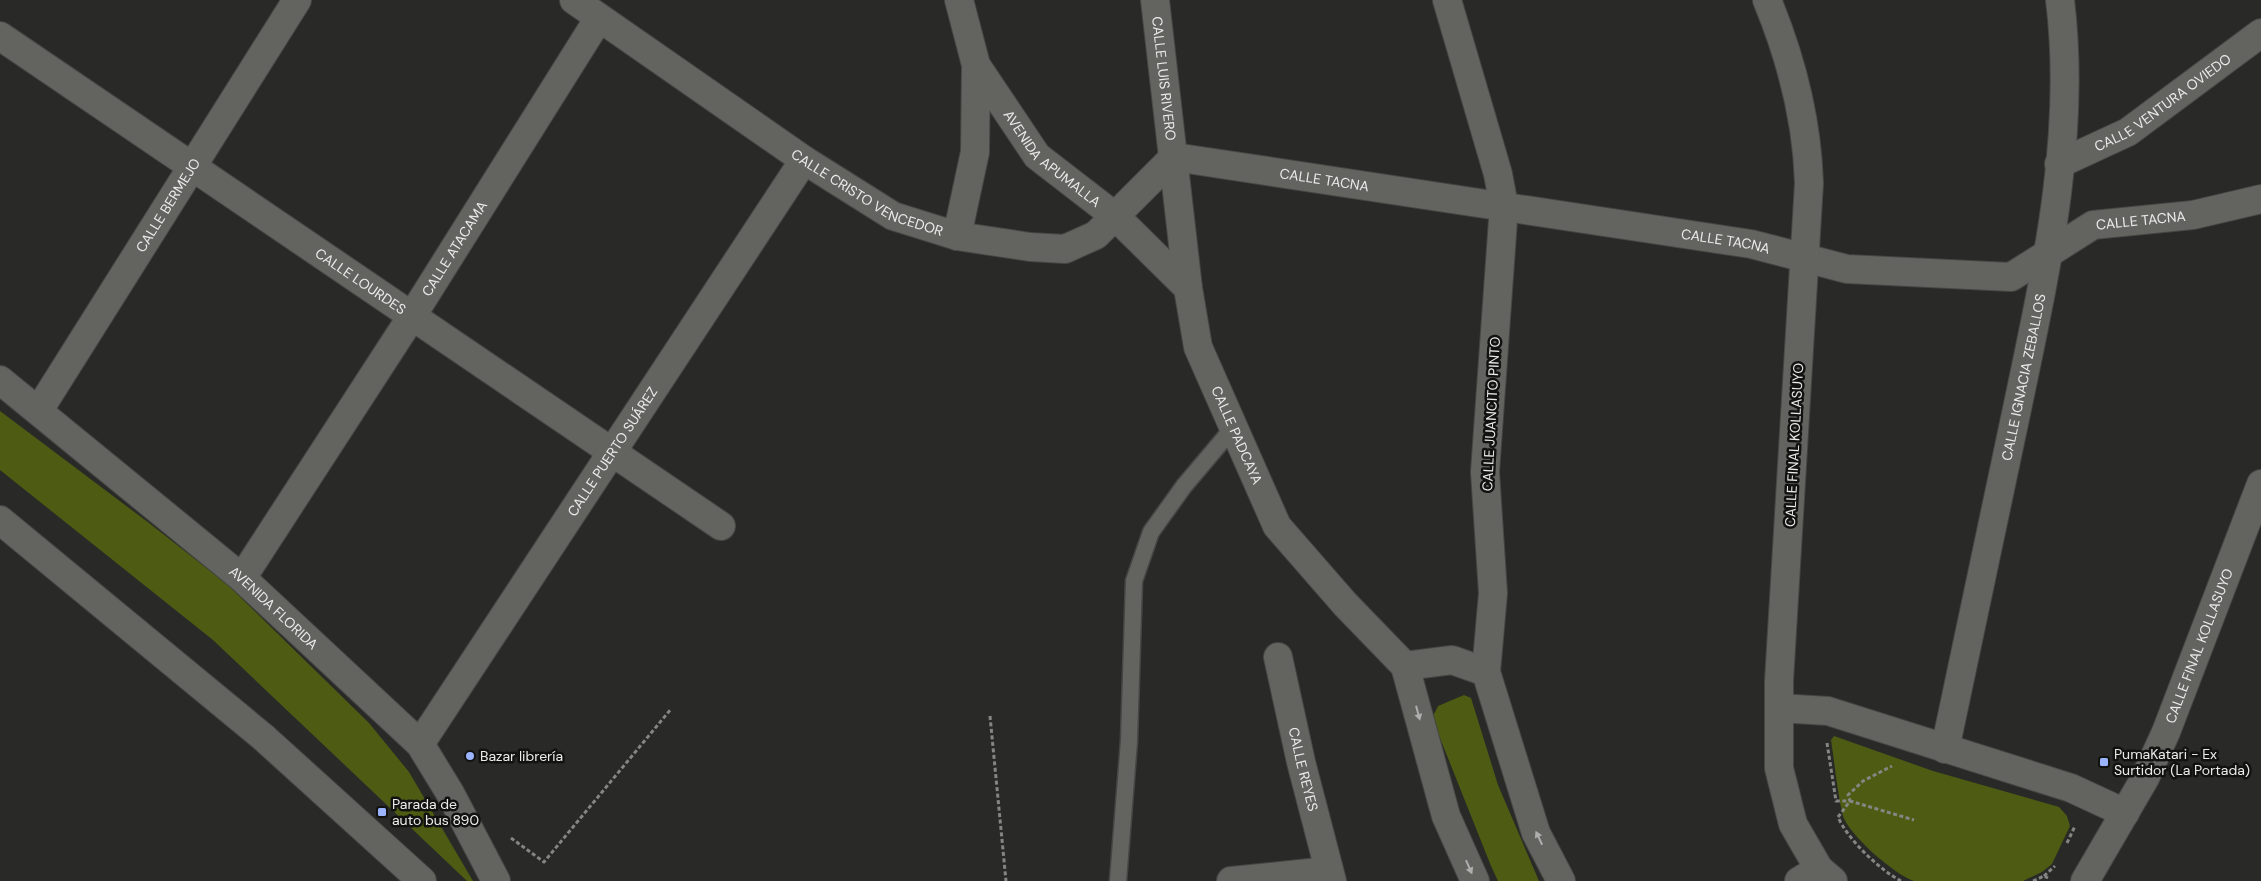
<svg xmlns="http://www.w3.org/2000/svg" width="2261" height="881" font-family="'DM Sans',sans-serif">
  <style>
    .green { fill: #4d5b13 }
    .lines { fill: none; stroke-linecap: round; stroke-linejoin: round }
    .lane-casing { stroke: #464744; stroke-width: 19 }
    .street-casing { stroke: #464744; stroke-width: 30 }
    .secondary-casing { stroke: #464744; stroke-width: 30 }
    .path { stroke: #858683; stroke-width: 3; stroke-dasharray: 4 2.5; stroke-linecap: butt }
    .lane { stroke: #636460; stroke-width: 16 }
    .street { stroke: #636460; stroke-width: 28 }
    .secondary { stroke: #636460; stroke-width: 28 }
    .oneway { fill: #aeafac }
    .poi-dot { fill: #9cb4fd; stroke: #121311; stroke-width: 2 }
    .labels { text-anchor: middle; stroke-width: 5; stroke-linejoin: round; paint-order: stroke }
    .street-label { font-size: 14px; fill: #ebecea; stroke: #121311 }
    .poi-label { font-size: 14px; fill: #ebecea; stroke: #121311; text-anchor: start }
  </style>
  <rect width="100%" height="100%" fill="#292a27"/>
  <g class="green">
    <path d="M0,411L149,523L228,585L369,723L409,772L473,881H467L213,640L0,470Z"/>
    <path d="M1464,695L1471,698L1498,785L1539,881H1498L1491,866L1432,718L1438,706Z"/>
    <path d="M1834,736L1933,771L2059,807L2067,816L2070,826L2052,864L2042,872L2023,881H1914C1895,875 1849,835 1843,816C1837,792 1835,765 1831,740Z"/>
  </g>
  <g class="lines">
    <g class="lane-casing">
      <path id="lane" d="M1118,881L1129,741L1134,581L1151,532L1184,486L1233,428"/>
    </g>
    <g class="street-casing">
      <g id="street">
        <path id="s1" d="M574,0L804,160L893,216L957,236L1030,247L1065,249L1096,235L1174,157"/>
        <path id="s2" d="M959,0L976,65L1037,156L1116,217L1188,288"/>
        <path id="s3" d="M1155,0L1188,288L1198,347L1277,526L1345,604L1405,666L1446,816L1475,881"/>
        <path d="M1447,0L1498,174L1504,206L1485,472L1493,593L1486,672L1536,833L1561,881"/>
        <path id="s4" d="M0,36L721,526"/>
        <path id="s5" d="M1174,157L1751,244L1847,269L2011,277L2093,225L2193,215L2261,199"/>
        <path id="s6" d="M2059,164L2128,132L2261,33"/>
        <path d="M957,236L975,152L976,65"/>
        <path id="s7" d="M0,380L242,578L420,744L450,793L496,881"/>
        <path id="s8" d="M39,410L297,0"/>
        <path d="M0,520L263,737L422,881"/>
        <path id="s9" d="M242,578L412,316L599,18"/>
        <path id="s10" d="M1278,657L1301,762L1332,881"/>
        <path d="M1405,666L1452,660L1486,672"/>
        <path d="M1779,708L1828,711L2071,788L2125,813"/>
        <path id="s11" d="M420,744L804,160"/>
        <path id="s12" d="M1945,749C1969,636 1993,522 2017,409C2045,275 2077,137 2060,0"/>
        <path d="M1231,881L1328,871"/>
        <path d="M1799,881L1819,869"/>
      </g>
    </g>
    <g class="secondary-casing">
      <g id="secondary">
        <path d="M1767,0C1791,58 1807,119 1809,183L1779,681V768L1793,824L1819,869L1833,881"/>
        <path id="s13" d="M2085,881L2145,778L2166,732L2261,484"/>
      </g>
    </g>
    <g class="path">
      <path d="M990,716L1006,881"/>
      <path d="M1827,743L1836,801H1850L1848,795L1863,781L1892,766"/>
      <path d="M511,838L544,862L671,709"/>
      <path d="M2067,843L2075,826"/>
      <path d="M2044,876L2055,866"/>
      <path d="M1901,881C1880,870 1848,840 1838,817L1850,801L1914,820"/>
      <path d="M2033,881L2044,876L2048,878"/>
    </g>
    <use href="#lane" class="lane"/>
    <use href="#street" class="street"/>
    <use href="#secondary" class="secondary"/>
  </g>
  <defs><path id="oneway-solid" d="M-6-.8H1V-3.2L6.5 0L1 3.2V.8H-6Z" transform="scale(1.25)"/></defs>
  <g class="oneway">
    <use href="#oneway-solid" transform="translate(1418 713) rotate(75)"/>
    <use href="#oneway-solid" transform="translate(1539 838) rotate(-115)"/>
    <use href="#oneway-solid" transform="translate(1469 867) rotate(66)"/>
  </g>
  <g class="poi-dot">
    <circle cx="470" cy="756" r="5"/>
    <rect x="2099" y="757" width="10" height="10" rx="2.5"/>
    <rect x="377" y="807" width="10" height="10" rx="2.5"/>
  </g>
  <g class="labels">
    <g class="street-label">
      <text dy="5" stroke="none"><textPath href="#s3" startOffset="79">CALLE LUIS RIVERO</textPath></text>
      <text dy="5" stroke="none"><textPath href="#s6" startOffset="121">CALLE VENTURA OVIEDO</textPath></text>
      <text dy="5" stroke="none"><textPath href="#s2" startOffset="189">AVENIDA APUMALLA</textPath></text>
      <text dy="5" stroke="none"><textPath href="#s5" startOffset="152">CALLE TACNA</textPath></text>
      <text dy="5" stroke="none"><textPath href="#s1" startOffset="352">CALLE CRISTO VENCEDOR</textPath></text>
      <text dy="5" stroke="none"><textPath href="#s8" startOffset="242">CALLE BERMEJO</textPath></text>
      <text dy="5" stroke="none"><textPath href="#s5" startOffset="992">CALLE TACNA</textPath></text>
      <text dy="5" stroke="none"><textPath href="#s5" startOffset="558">CALLE TACNA</textPath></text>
      <text dy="5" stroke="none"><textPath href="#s9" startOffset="392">CALLE ATACAMA</textPath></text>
      <text dy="5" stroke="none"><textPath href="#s4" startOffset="436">CALLE LOURDES</textPath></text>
      <text dy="5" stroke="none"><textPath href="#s12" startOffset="380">CALLE IGNACIA ZEBALLOS</textPath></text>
      <text transform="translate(1491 414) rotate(-87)" y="5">CALLE JUANCITO PINTO</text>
      <text dy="5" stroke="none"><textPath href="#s3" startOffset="446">CALLE PADCAYA</textPath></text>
      <text transform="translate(1794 445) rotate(-87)" y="5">CALLE FINAL KOLLASUYO</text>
      <text dy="5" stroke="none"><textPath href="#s11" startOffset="350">CALLE PUERTO SUÁREZ</textPath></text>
      <text dy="5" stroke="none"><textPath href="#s7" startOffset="356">AVENIDA FLORIDA</textPath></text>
      <text dy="5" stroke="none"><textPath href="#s13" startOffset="262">CALLE FINAL KOLLASUYO</textPath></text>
      <text dy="5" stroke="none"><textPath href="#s10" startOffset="115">CALLE REYES</textPath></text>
    </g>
    <g class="poi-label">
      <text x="2114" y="759">PumaKatari - Ex<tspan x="2114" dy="16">Surtidor (La Portada)</tspan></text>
      <text x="480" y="761">Bazar librería</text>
      <text x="392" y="809">Parada de<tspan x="392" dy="16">auto bus 890</tspan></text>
    </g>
  </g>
</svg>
